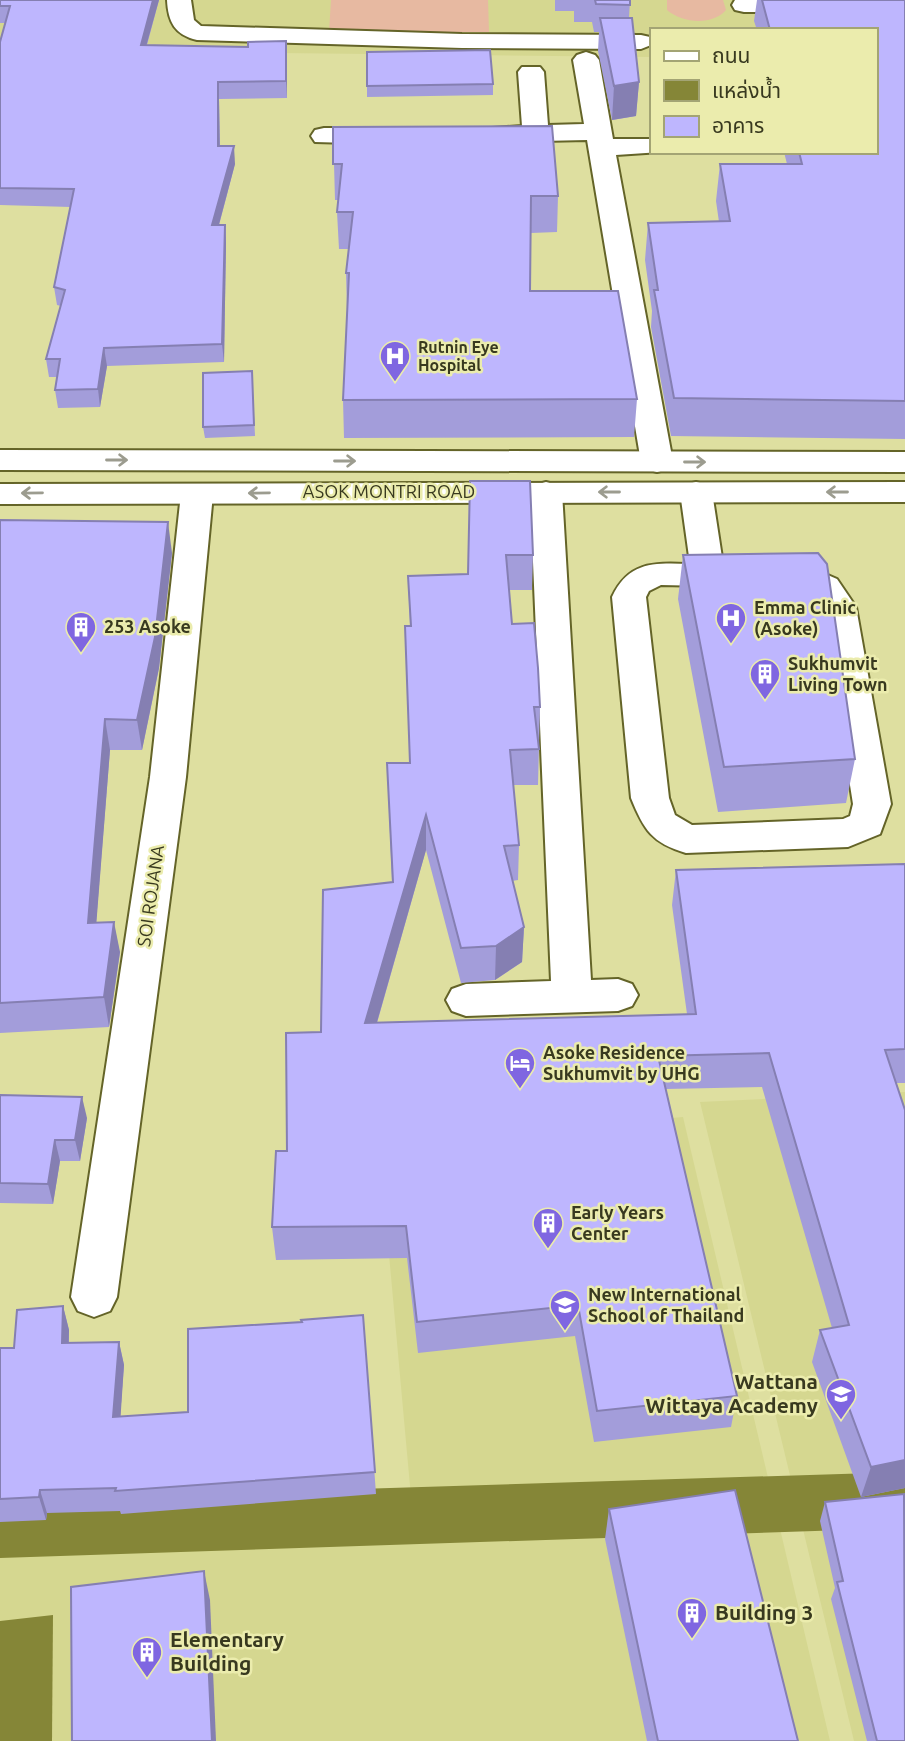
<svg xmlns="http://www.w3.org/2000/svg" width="905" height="1741" font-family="Ubuntu,'Noto Sans Thai',sans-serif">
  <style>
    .built { fill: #d5d790 }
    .green { fill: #e7b9a1 }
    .water { fill: #858637 }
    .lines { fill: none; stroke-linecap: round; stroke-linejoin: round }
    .canal { fill: #858637; fill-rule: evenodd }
    .minor-casing { stroke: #646428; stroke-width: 4 }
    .major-casing { stroke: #646428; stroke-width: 4 }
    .minor { fill: #fff; fill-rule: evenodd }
    .major { fill: #fff; fill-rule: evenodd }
    .wall { fill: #a39dda }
    .shaded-wall { fill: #857fb2 }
    .building { fill: #beb6fe; stroke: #857fb2; stroke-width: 2 }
    .oneway { stroke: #9c9c8f }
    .labels { text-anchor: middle; stroke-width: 5; stroke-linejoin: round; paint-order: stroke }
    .far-poi-label { font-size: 16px; font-weight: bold; fill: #38391f; stroke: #ebecad; text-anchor: start }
    .street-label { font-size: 18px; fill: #38391f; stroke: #ebecad }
    .poi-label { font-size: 18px; font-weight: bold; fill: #38391f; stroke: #ebecad; text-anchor: start }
    .near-poi-label { font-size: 21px; font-weight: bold; fill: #38391f; stroke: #ebecad; text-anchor: start }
  </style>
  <rect width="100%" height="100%" fill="#dedfa0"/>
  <g class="built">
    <path d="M0,0H905L875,30H651V57L0,50Z"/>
    <path d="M905,1092V1741H854L700,1102Z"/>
    <path d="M683,1117L830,1741H0V1535L413,1519L379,1144Z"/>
  </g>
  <g class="green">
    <path d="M331,0H488L489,32H329Z"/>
    <path d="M667,0H723L726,10C712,26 682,23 667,10Z"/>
  </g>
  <path class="water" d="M53,1615L52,1741H0V1621Z"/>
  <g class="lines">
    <path class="canal" d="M905,1472V1528L0,1558V1500Z"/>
    <g class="minor-casing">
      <g id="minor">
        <path d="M167,0H191L194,20L201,26L462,34L641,35L650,37L651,45L641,49L462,48L197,40C175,35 168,22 167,0Z"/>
        <path d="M735,0H905V11L744,12L735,10L732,5Z"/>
        <path d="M586,52L595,55L599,60L613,139H651V152H661L616,155L673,462L668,469L657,472L646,469L641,462L587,140L501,142L492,140L488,134L492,128L522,126L518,72L522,67H540L544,72L548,125L584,124L573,60L577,55Z"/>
        <path d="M324,128H385L394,130L398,136L394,142L385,144L315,142L311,136L315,130Z"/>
        <path d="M546,482L557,485L562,492L591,980L618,979L632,984L638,995L632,1006L618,1011L466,1016L452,1011L446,1000L452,989L466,984L551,981L530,492L535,485Z"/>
        <path d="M696,482L707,485L712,492L723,564L807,566L837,579L856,607L891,804L880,834L848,847L686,853C652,843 644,830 631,798L612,597C629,561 654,563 690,564L680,492L685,485ZM661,585L801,588L813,595L822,608L853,804L850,816L843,819L692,825L675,815L669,798L646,597L649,591Z"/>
        <path d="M197,484L208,487L213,494L186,777L117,1297L110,1311L94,1317L78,1311L71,1297L150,777L181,494L186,487Z"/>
      </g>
    </g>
    <g class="major-casing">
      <g id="major">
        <path d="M0,450L905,452V472L0,470Z"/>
        <path d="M905,482V502L0,504V484Z"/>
      </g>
    </g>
    <use href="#minor" class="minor"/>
    <use href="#major" class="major"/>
  </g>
  <g class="wall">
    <path d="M0,0H159L147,45L248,47L286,41L287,98L219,99L220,146L235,164L219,225H225L226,243L224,362L107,366L100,407L58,408L55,390L57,377H49L46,359L61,306L57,305L54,287L71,207L0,205V42L6,23H0Z"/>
    <path d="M555,0H630L629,18L639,82L636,116L612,120L598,51L599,32H594L592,22H574V11H555Z"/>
    <path d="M757,0H905V439L671,436L651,327L652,311L645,260L648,223L719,222L716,201L720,164H787L784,152H875V30H757L754,21Z"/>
    <path d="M367,52L493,84V95L367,97Z"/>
    <path d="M333,127L558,196L557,232L531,233L530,291L637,399L634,437L344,438L343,400L347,310L346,273L349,249H339L337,212L338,200H335Z"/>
    <path d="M252,371L255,436L205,438L203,427Z"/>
    <path d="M470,481L533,555L532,590H509L512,624L540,707L538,785H513L519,845L518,880L512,881L524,927L522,962L495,980L461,983L426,850L377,1023L687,1014L672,905L676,870L905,864V1083H896L905,1488L861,1497L812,1362L820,1330L832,1328L762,1087L666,1089L737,1396L731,1427L594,1442L575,1336L418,1353L407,1258L276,1260L272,1227L287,1151L321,1032L392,882L387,763H409L410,626L408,576L468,574Z"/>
    <path d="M0,520L172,553L159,668L142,750H110L96,923L120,952L109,1027L0,1033Z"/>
    <path d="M683,555L855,759L846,803L718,812L678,599Z"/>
    <path d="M0,1095L87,1118L80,1161H60L53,1204L0,1203Z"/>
    <path d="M63,1306L69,1330V1343L119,1342L124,1365L120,1417L188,1412L302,1322L363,1315L376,1494L121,1514L120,1511L47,1513L46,1520L0,1522V1348H14Z"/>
    <path d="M825,1502L905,1741H867L831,1599L835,1588L820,1521Z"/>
    <path d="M609,1509L798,1741H647L605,1539Z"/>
  </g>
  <g class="shaded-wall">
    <path d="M153,0H159L142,61L141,45Z"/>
    <path d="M286,41L287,58V98L286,81Z"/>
    <path d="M218,82L219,99L220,164L218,146Z"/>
    <path d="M639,82L636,116L612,120L614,86Z"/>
    <path d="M234,146L235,164L214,243L212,225Z"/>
    <path d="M225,225L226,243L224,362L222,344Z"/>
    <path d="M104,348L107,366L100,407L98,389Z"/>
    <path d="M168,522L172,553L159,668L142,750L137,720Z"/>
    <path d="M105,719L110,750L94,953L88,923Z"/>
    <path d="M426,815V850L367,1057L365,1023Z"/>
    <path d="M114,922L120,952L109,1027L104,997Z"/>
    <path d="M524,927L522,962L495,980L496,946Z"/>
    <path d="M82,1097L87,1118L80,1161L75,1140Z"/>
    <path d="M55,1140L60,1161L53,1204L48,1184Z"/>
    <path d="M63,1306L69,1330L68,1367L62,1343Z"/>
    <path d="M119,1342L124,1365L119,1440L113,1417Z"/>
    <path d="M905,1460V1488L861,1497L871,1467Z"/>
    <path d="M40,1490L47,1513L46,1520L39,1497Z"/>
    <path d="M204,1571L210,1600L216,1741H212Z"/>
  </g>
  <g class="building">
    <path d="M0,0H153L141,45L248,47V42L286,41V81L218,82V146H234L212,225H225L222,344L104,348L98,389L55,390L60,359H46L65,290L54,287L74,189L0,188V42L10,6H0Z"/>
    <path d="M595,0H630V5L596,4Z"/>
    <path d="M762,0H905V401L674,398L654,290H658L648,223L730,221L720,164H802L799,152H875V30H770Z"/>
    <path d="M600,18H632L639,82L614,86Z"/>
    <path d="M490,50L493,84L367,86V52Z"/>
    <path d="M552,126L558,196H531L530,291H618L637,399L343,400L349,273H346L353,212H337L342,164H333V127Z"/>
    <path d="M252,371L254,425L203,427V373Z"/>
    <path d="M470,481H530L533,555H506L512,624L534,623L538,668L540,707H534L539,749L510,750L519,845L504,846L524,927L496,946L461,948L426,815L365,1023L696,1014L676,870L905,864V1049L885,1050L905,1110V1460L871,1467L820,1330L849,1325L769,1053L658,1056L737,1396L597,1411L578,1305L417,1322L406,1226L272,1227L276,1151H287L286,1033L321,1032L323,890L393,882L387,763H410L405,626H411L408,576L468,574Z"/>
    <path d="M0,520L168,522L155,637L137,720L105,719L88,923L114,922L104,997L0,1003Z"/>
    <path d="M818,553L827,564L855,759L724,767L683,555Z"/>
    <path d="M0,1095L82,1097L75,1140H55L48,1184L0,1183Z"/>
    <path d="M63,1306L62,1343L119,1342L113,1417L188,1412V1329L302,1322L301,1320L363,1315L375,1472L115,1491L116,1488L40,1490L39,1497L0,1499V1348H14L17,1310Z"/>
    <path d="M735,1490L798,1741H658L609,1509Z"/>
    <path d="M904,1494L905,1741H877L837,1582L843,1581L825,1502Z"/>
    <path d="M204,1571L212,1741H72L71,1587Z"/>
  </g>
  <defs><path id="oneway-shaft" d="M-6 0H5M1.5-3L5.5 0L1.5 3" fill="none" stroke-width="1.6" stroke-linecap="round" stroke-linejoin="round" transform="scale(1.75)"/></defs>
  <g class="oneway">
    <use href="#oneway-shaft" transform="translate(117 460)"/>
    <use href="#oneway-shaft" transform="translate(345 461)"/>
    <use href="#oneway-shaft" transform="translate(695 462)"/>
    <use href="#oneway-shaft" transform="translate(609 492) rotate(180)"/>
    <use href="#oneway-shaft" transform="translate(837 492) rotate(180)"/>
    <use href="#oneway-shaft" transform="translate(32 493) rotate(179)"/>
    <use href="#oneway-shaft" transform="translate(259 493) rotate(179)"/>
  </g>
  <defs>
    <g id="hospital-pin" transform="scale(1.575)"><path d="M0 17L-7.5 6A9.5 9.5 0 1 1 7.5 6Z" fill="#7f66e1" stroke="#ebecad"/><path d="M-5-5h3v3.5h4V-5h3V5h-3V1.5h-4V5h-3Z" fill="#fff"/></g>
    <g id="building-pin" transform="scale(1.575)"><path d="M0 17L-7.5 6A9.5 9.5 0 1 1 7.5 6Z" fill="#7f66e1" stroke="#ebecad"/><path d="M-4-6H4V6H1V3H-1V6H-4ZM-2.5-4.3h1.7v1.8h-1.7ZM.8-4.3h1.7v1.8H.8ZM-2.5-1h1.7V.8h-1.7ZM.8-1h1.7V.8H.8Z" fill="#fff"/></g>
    <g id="hotel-pin" transform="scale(1.575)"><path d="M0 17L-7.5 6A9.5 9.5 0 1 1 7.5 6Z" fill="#7f66e1" stroke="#ebecad"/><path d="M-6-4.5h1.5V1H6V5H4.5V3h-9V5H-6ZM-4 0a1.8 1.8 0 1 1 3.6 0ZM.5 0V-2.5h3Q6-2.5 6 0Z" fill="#fff"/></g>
    <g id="school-pin" transform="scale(1.575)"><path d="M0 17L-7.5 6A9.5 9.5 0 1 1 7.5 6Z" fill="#7f66e1" stroke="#ebecad"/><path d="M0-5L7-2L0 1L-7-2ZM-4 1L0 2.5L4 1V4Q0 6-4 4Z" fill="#fff"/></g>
  </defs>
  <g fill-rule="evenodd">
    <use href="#hospital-pin" x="395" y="356"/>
    <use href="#hospital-pin" x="731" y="618"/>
    <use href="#building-pin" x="81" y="627"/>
    <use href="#building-pin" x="765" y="674"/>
    <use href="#hotel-pin" x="520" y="1063"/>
    <use href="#building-pin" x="548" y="1223"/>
    <use href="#school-pin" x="565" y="1305"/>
    <use href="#school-pin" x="841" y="1394"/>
    <use href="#building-pin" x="692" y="1613"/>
    <use href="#building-pin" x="147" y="1652"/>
  </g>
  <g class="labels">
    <g class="far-poi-label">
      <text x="418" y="353">Rutnin Eye<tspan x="418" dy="18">Hospital</tspan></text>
    </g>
    <g class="street-label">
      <text x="389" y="498">ASOK MONTRI ROAD</text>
      <text transform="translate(151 896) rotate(-82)" y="6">SOI ROJANA</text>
    </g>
    <g class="poi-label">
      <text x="754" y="614">Emma Clinic<tspan x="754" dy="21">(Asoke)</tspan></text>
      <text x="104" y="633">253 Asoke</text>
      <text x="788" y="670">Sukhumvit<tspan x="788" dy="21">Living Town</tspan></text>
      <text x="543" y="1059">Asoke Residence<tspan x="543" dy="21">Sukhumvit by UHG</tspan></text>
      <text x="571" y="1219">Early Years<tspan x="571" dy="21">Center</tspan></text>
      <text x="588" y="1301">New International<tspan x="588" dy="21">School of Thailand</tspan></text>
    </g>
    <g class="near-poi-label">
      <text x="818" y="1389" text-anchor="end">Wattana<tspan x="818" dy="24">Wittaya Academy</tspan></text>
      <text x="715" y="1620">Building 3</text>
      <text x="170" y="1647">Elementary<tspan x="170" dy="24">Building</tspan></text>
    </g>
  </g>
  <rect x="650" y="28" width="228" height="126" fill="#ebecad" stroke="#a3a474" stroke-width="2"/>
  <rect x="664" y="51" width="35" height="10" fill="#ffffff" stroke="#a3a474" stroke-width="2"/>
  <text x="712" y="63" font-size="21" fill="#38391f">ถนน</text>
  <rect x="664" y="80" width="35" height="21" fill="#858637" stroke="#a3a474" stroke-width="2"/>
  <text x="712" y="98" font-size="21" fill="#38391f">แหล่งน้ำ</text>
  <rect x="664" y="116" width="35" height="21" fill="#beb6fe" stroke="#a3a474" stroke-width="2"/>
  <text x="712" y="133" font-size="21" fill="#38391f">อาคาร</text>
</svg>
